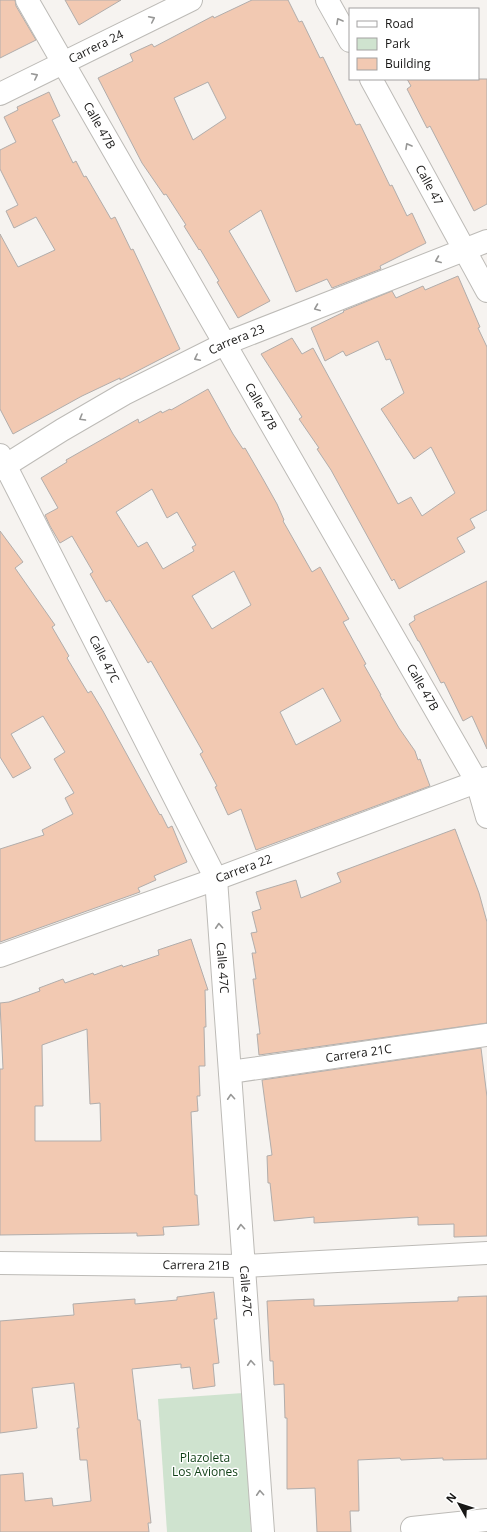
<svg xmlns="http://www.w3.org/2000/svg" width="487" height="1532" font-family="'Open Sans',sans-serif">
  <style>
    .green { fill: #cfe3cf }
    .building { fill: #f2c9b2; stroke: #b1adab; fill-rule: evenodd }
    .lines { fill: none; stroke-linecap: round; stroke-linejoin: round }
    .minor-casing { stroke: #bdbbb7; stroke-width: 24 }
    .minor { stroke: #fff; stroke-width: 22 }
    .oneway { stroke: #979796 }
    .labels { text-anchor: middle; stroke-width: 3; stroke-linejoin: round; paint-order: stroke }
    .street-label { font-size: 12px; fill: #181716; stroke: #fff }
    .park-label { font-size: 12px; fill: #0e3e14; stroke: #fff }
  </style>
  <rect width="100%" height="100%" fill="#f6f3f0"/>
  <path class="green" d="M243,1393L251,1532H167L158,1399Z"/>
  <g class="building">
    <path d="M0,0H15L16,6L36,40L0,58Z"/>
    <path d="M65,0H121L79,25Z"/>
    <path d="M252,0H288L299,22L302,21L320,58L323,57L356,125L360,124L390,186L392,185L407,216L412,213L426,243L380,266L381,269L332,288L327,279L296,292L261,210L229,231L270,301L238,318L217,282L219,281L200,249L199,250L184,226L186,225L166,194L164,195L142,163L98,78L133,61L130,54L152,44L154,47L213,16L214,18ZM208,82L226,118L193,140L174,98Z"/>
    <path d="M407,79H487V204L474,211L430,126L427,128L407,89L411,86Z"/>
    <path d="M49,92L60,116L52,120L73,163L76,161L84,177L86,176L111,219L115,217L131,250L133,249L180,349L120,380V378L82,396L13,434L0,409V234L18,267L55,250L36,217L14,228L6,211L18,205L0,169V150L16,142L4,117L18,110L17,107Z"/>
    <path d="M458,276L480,327L478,328L487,347V510L470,519L475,528L457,538L465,552L399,589L394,579L392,581L331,470L317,449L319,448L299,419L302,417L261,354L292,338L302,354L313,348L398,504L411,497L422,516L455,493L431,447L414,459L381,409L404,393L390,359L386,360L378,341L346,356L343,351L325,361L311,328L344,312L343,311L392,291L396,298L423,286L425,290Z"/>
    <path d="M208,389L233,434L243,449L245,448L263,479L277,504L284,520L283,521L312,572L320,567L349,619L343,622L366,664L364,665L381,695H380L399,728L415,751L418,760L420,759L430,786L256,850L241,809L228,815L215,787L217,786L200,754L203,752L151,661L148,663L110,600L106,602L90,574L93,572L72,536L60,543L50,526L45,515L58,508L41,478L67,462L66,460L138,419L139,423L161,411L162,413L170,409L171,410ZM152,489L167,518L177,512L196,545L192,547L194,551L163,569L147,542L138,547L116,512ZM234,571L251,605L212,629L192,596ZM323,688L341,721L296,745L280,712Z"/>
    <path d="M0,531L23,562L15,568L55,625L52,627L69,656L67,658L88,693L91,691L103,711L160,815L161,814L168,828L172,826L187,862L154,876L156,880L138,888L140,892L0,942V849L44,835L42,830L73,814L65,798L74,793L54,759L65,752L43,716L11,734L31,768L13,778L0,757Z"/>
    <path d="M487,581V749L472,716L463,721L444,682L441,683L419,641H418L409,624L415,620L414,616Z"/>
    <path d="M455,829L479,893L487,922V1023L259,1055L257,1034H260L253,979H256L252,953H256L251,933L257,932L252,912L261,909L256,892L296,880L301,898L341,882L337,873Z"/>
    <path d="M191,939L208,990H205L206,1027H204L205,1066H199L200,1096H197L198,1111L191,1112L195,1195H197L199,1225L163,1227L164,1235L137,1236V1233L0,1235V1069H3L0,1003L9,1002L40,991L39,988L63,979L65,983L93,973L94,975L122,965L123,967L159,955L158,950ZM87,1029L90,1104L100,1103L101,1141H35V1106H43L42,1045Z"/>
    <path d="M481,1048L487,1097V1236L454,1237V1224L418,1225V1217L314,1223V1217L274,1221L270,1183H268L267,1156L272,1155L262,1080Z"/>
    <path d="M214,1292L217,1319H214L219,1363L213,1364L215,1386L193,1389L190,1367L181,1368V1364L132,1369L138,1420H140L151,1523H148L149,1532H0V1475L23,1473L25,1501L52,1498L53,1506L91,1501L87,1460H80L77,1428H79L74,1383L32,1388L37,1428L0,1433V1321L74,1315L73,1304L135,1299V1304L177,1300V1297Z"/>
    <path d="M487,1296V1459L443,1460V1458L401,1460L400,1458L358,1460L359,1511H350L351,1532H317L315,1488L287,1489V1418H285L284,1384L274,1385L273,1361H270L267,1301L314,1299V1306L458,1301V1297Z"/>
  </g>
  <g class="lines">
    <g class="minor-casing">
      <g id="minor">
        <path id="s1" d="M27,0L477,782L487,817"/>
        <path d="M327,0L350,41"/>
        <path id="s2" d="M371,79L487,291"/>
        <path id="s3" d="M0,94L191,0"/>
        <path id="s4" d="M0,455L216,879L263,1532"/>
        <path id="s5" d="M0,469L62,430L124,394L224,344L487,241"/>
        <path id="s6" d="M0,956L216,879L487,778"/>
        <path id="s7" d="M230,1072L487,1035"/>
        <path id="s8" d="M0,1263L244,1266L487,1253"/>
        <path d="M412,1528L487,1520"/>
      </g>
    </g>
    <use href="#minor" class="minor"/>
  </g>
  <defs><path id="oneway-chevron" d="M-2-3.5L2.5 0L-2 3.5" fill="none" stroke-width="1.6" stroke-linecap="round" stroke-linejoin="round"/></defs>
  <g class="oneway">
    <use href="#oneway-chevron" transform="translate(152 19) rotate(-26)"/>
    <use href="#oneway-chevron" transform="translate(339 21) rotate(-119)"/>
    <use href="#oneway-chevron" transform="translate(35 76) rotate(-27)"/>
    <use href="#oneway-chevron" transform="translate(408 146) rotate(-119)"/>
    <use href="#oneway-chevron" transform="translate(438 260) rotate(158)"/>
    <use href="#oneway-chevron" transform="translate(317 308) rotate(158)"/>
    <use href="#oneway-chevron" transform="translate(197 358) rotate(153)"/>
    <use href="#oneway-chevron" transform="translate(82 418) rotate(150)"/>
    <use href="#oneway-chevron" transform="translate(219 926) rotate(-94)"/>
    <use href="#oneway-chevron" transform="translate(231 1097) rotate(-94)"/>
    <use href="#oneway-chevron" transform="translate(241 1227) rotate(-94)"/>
    <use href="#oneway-chevron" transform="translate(251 1363) rotate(-94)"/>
    <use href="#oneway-chevron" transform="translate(260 1493) rotate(-94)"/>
  </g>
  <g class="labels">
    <g class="street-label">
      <text dy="4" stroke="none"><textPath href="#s3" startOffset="107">Carrera 24</textPath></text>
      <text dy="4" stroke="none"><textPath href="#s1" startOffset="145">Calle 47B</textPath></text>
      <text dy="4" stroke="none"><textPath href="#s2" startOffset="121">Calle 47</textPath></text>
      <text dy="4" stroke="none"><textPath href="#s5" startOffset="270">Carrera 23</textPath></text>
      <text dy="4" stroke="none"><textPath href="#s1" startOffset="469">Calle 47B</textPath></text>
      <text dy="4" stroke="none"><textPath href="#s4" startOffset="229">Calle 47C</textPath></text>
      <text dy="4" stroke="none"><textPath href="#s1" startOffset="793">Calle 47B</textPath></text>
      <text dy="4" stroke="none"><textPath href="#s6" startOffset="259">Carrera 22</textPath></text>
      <text dy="4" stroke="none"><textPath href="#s4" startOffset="565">Calle 47C</textPath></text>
      <text dy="4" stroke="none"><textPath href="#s7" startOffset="130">Carrera 21C</textPath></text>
      <text dy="4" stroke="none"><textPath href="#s8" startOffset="196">Carrera 21B</textPath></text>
      <text dy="4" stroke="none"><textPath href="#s4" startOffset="889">Calle 47C</textPath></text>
    </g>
    <g class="park-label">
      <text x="205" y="1462">Plazoleta<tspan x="205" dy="14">Los Aviones</tspan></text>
    </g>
  </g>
  <rect x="349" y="8" width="130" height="72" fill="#ffffff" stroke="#a3a2a2"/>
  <rect x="357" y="21" width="20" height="6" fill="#ffffff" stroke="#a3a2a2"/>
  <text x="385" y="28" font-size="12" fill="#181716">Road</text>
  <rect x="357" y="38" width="20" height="12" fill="#cfe3cf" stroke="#a3a2a2"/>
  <text x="385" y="48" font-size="12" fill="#181716">Park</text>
  <rect x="357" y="58" width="20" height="12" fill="#f2c9b2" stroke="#a3a2a2"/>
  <text x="385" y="68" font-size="12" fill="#181716">Building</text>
  <g transform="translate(459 1504) rotate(309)" stroke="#ffffff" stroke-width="3" paint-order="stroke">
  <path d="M0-3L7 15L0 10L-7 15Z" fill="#181716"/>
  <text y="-6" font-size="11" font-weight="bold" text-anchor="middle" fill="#181716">N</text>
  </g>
</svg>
